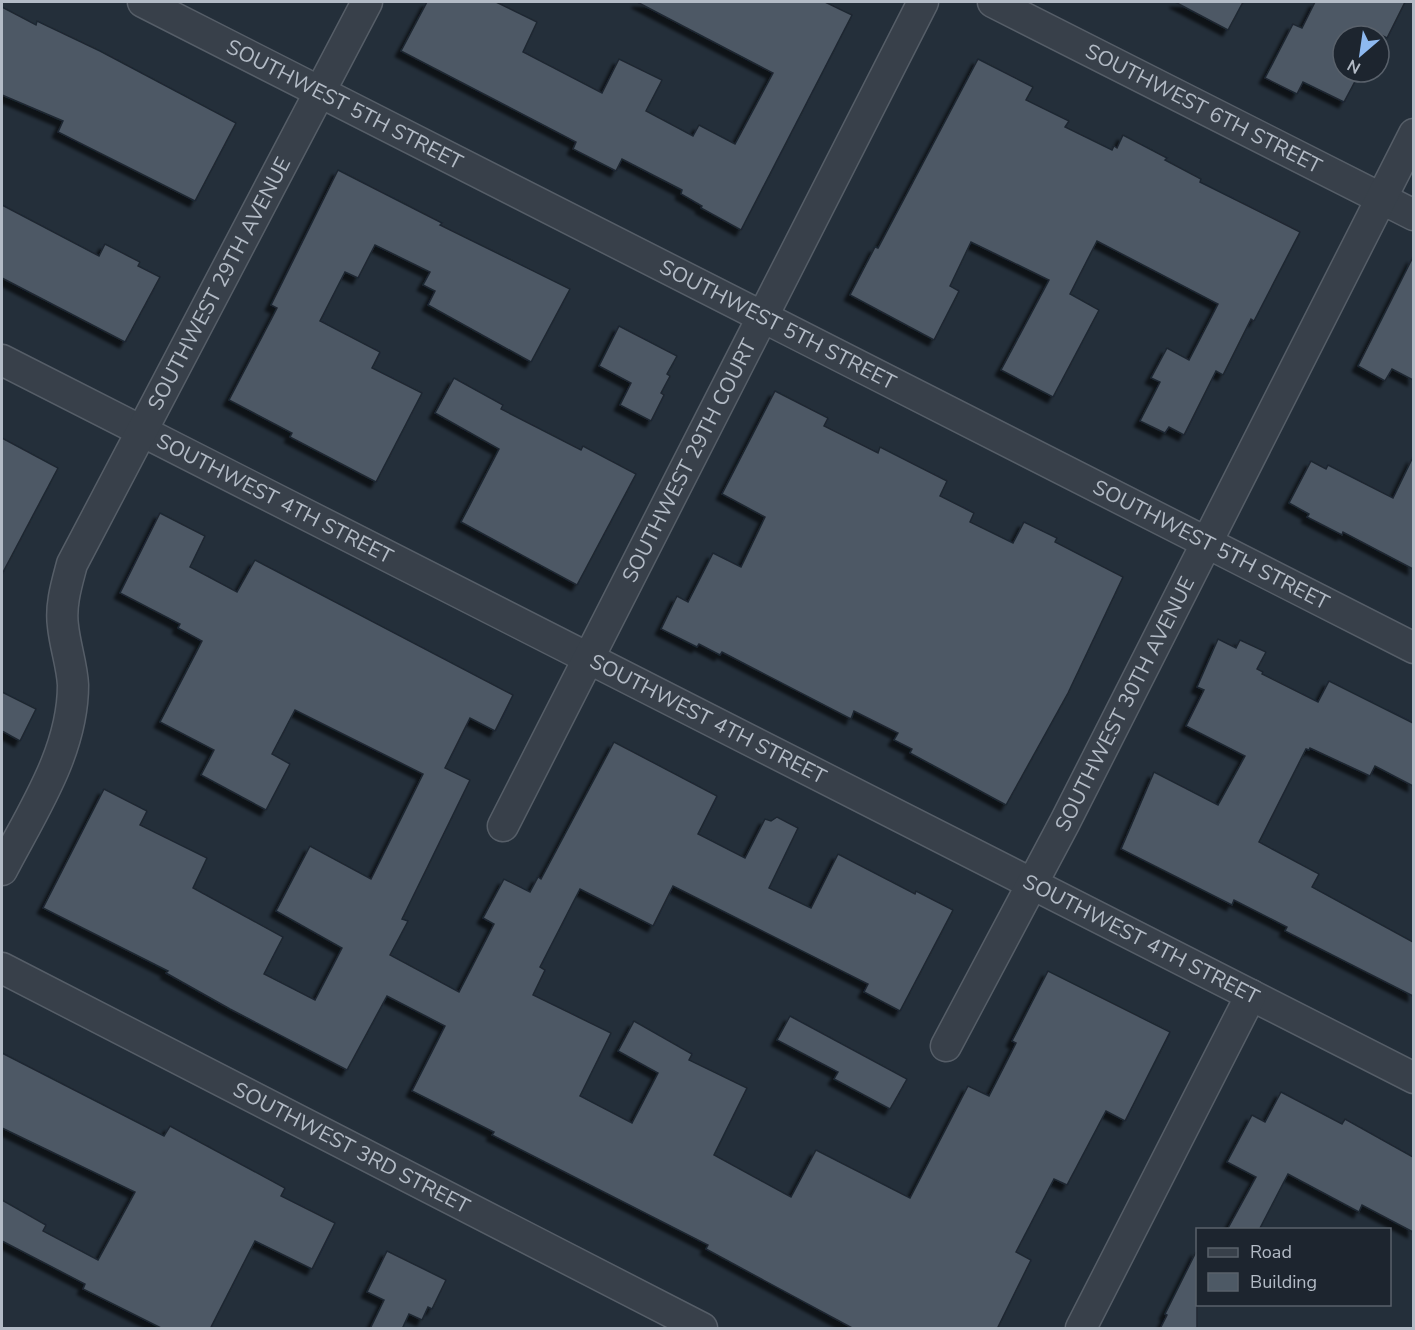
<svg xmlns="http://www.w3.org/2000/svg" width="1415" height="1330" font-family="'Nunito Sans',sans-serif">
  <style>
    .building { fill: #4d5965; stroke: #1f2731; stroke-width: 1.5; filter: url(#shadow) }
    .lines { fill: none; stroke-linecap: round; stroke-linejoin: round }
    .street-casing { stroke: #565e68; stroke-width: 33 }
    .street { stroke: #38404a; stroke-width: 30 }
    .labels { text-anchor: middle; stroke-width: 6; stroke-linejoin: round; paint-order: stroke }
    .street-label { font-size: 21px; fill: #b3bbc6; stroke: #1d252f }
  </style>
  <defs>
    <filter id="shadow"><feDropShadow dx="-5.5" dy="5.5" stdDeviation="1.5" flood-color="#0009"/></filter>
  </defs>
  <rect width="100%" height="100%" fill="#242f3a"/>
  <g class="building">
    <path d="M427,2H496L537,22L523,52L602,93L619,59L662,80L646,111L693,136L699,125L735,144L773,73L637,2H825L852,15L741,230L701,208L702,206L681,194L682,190L622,159L616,171L573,149L576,142L401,51Z"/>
    <path d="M1175,2H1243L1228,30Z"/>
    <path d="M1315,2H1405L1387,38L1379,34L1343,36V72H1360L1344,102L1303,82L1297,94L1265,78L1293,24L1302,28Z"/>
    <path d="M2,7L36,25L37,21L100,51L236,123L195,201L58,132L63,121L2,95Z"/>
    <path d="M978,59L1033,87L1026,100L1069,121L1065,127L1112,150L1114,146L1117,148L1123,135L1167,158L1165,160L1201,179L1200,182L1300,232L1254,321L1251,319L1223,375L1216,371L1184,435L1169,427L1165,433L1140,421L1160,382L1151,378L1167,348L1189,360L1218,304L1097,241L1070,294L1099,310L1053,397L1001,370L1049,280L971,242L950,286L959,291L934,340L850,295L875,247L878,248Z"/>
    <path d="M338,170L442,223L440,225L570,289L531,362L428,305L435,291L423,285L430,272L375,245L358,278L345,272L320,321L380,352L372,368L422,393L376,482L290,437L292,433L229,400L277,308L271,305Z"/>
    <path d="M2,205L99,256L105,244L140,262L138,266L160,277L125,342L2,278Z"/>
    <path d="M1413,257V380L1392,369L1385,381L1358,366Z"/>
    <path d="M619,326L677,356L667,374L670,376L661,393L664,395L651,421L620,405L631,383L599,366Z"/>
    <path d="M454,378L503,405L501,409L581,450L583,446L636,474L577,585L461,522L499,449L435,413Z"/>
    <path d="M775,391L828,418L824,426L878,453L880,447L947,481L940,496L974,513L970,522L1013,543L1024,522L1057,538L1055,542L1123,577L1068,693L1006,805L910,753L912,749L894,740L898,733L854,711L851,719L722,652L720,655L699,644L697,647L661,629L677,596L688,602L713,553L741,567L765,517L722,494Z"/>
    <path d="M2,438L58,468L2,574Z"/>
    <path d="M1413,457V569L1343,532L1342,535L1307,517L1309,514L1289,503L1311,461L1326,469L1328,465L1393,498Z"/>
    <path d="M160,513L205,536L190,567L237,592L255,560L513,695L495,731L470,718L445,768L470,780L402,919L408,921L390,955L459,992L494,924L483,918L504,879L530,892L538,877L541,879L614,742L717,796L698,834L745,858L765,819L771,821L777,817L798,828L769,888L811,908L838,854L915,894L916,891L953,910L900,1011L864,992L868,984L673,886L653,926L580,889L540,967L545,970L533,995L611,1033L580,1096L632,1123L658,1073L618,1051L634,1021L692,1054L689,1060L747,1088L714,1155L791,1197L816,1150L910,1198L968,1086L989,1096L1016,1043L1012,1041L1048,971L1170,1032L1125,1121L1106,1111L1067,1185L1054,1179L1016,1252L1031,1260L997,1329H854L706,1249L708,1245L492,1135L494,1132L412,1091L445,1026L387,996L347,1070L230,1009L166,973L168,971L43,908L104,789L147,811L140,825L207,858L193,888L283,937L264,974L315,1000L342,948L276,911L310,846L371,879L423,774L295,710L272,754L290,764L266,810L201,775L214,750L160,722L202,641L178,628L180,624L120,593Z"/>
    <path d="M1218,639L1236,648L1240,640L1266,652L1257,669L1263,672L1262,674L1318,702L1329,681L1413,723V786L1375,766L1370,776L1310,748L1309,750L1306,749L1259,842L1319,874L1312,887L1413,942V996L1285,931L1287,927L1234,900L1232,905L1121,849L1154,772L1218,805L1245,756L1186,726L1204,690L1197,687Z"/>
    <path d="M2,692L36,709L20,741L2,731Z"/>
    <path d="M790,1016L907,1079L890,1109L834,1079L838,1072L777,1040Z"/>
    <path d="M2,1053L164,1136L170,1126L285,1188L281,1196L335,1223L312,1269L255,1241L210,1329H163L83,1289L85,1284L2,1241V1200L46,1225L43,1231L98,1260L135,1192L2,1128Z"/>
    <path d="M1281,1092L1342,1124L1345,1119L1413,1157V1232L1362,1205L1359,1212L1288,1174L1259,1230H1227L1256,1177L1227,1162L1252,1115L1265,1122Z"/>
    <path d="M1197,1250V1329H1160L1167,1315L1165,1314Z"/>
    <path d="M387,1251L446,1280L432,1309L428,1307L422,1320L409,1314L402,1329H370L384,1300L367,1292Z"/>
  </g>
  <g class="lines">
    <g class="street-casing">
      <g id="street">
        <path id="s1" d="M143,2L1414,648"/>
        <path id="s2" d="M993,2L1414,215"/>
        <path id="s3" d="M2,360L1414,1078"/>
        <path id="s4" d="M503,826L923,2"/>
        <path id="s5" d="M2,870C32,812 73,752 73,685C72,665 65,646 63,626C60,605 67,583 72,564L367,2"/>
        <path id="s6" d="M2,968L702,1328"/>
        <path id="s7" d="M946,1046L1065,822L1414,134"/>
        <path d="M1081,1328L1251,995"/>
      </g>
    </g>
    <use href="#street" class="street"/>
  </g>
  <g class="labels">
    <g class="street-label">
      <text dy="7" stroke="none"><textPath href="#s1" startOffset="226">SOUTHWEST 5TH STREET</textPath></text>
      <text dy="7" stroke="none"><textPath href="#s2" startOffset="236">SOUTHWEST 6TH STREET</textPath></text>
      <text dy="7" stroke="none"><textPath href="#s5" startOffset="640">SOUTHWEST 29TH AVENUE</textPath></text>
      <text dy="7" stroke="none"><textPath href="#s1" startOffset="712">SOUTHWEST 5TH STREET</textPath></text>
      <text dy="7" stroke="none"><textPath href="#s4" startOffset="410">SOUTHWEST 29TH COURT</textPath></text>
      <text dy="7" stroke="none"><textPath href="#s3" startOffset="306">SOUTHWEST 4TH STREET</textPath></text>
      <text dy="7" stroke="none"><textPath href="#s1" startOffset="1198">SOUTHWEST 5TH STREET</textPath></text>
      <text dy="7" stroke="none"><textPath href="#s7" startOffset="386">SOUTHWEST 30TH AVENUE</textPath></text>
      <text dy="7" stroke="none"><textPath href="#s3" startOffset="792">SOUTHWEST 4TH STREET</textPath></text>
      <text dy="7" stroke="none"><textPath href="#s3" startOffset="1278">SOUTHWEST 4TH STREET</textPath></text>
      <text dy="7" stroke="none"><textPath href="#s6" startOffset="393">SOUTHWEST 3RD STREET</textPath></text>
    </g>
  </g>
  <rect width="1415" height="1330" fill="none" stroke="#b3bbc6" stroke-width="6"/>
  <rect x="1196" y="1228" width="195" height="78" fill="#1d252f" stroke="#59616b" stroke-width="1.5"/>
  <rect x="1208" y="1248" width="30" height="9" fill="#38404a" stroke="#59616b" stroke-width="1.5"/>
  <text x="1250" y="1258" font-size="18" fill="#b3bbc6">Road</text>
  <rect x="1208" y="1273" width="30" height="18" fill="#4d5965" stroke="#59616b" stroke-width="1.5"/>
  <text x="1250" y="1288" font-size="18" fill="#b3bbc6">Building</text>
  <g transform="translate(1361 54) rotate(209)"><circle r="28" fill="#1d252f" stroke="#59616b" stroke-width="1.5"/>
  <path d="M0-4.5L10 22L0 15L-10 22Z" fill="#8eb9f0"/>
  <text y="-9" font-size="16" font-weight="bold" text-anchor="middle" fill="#b3bbc6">N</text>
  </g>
</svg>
